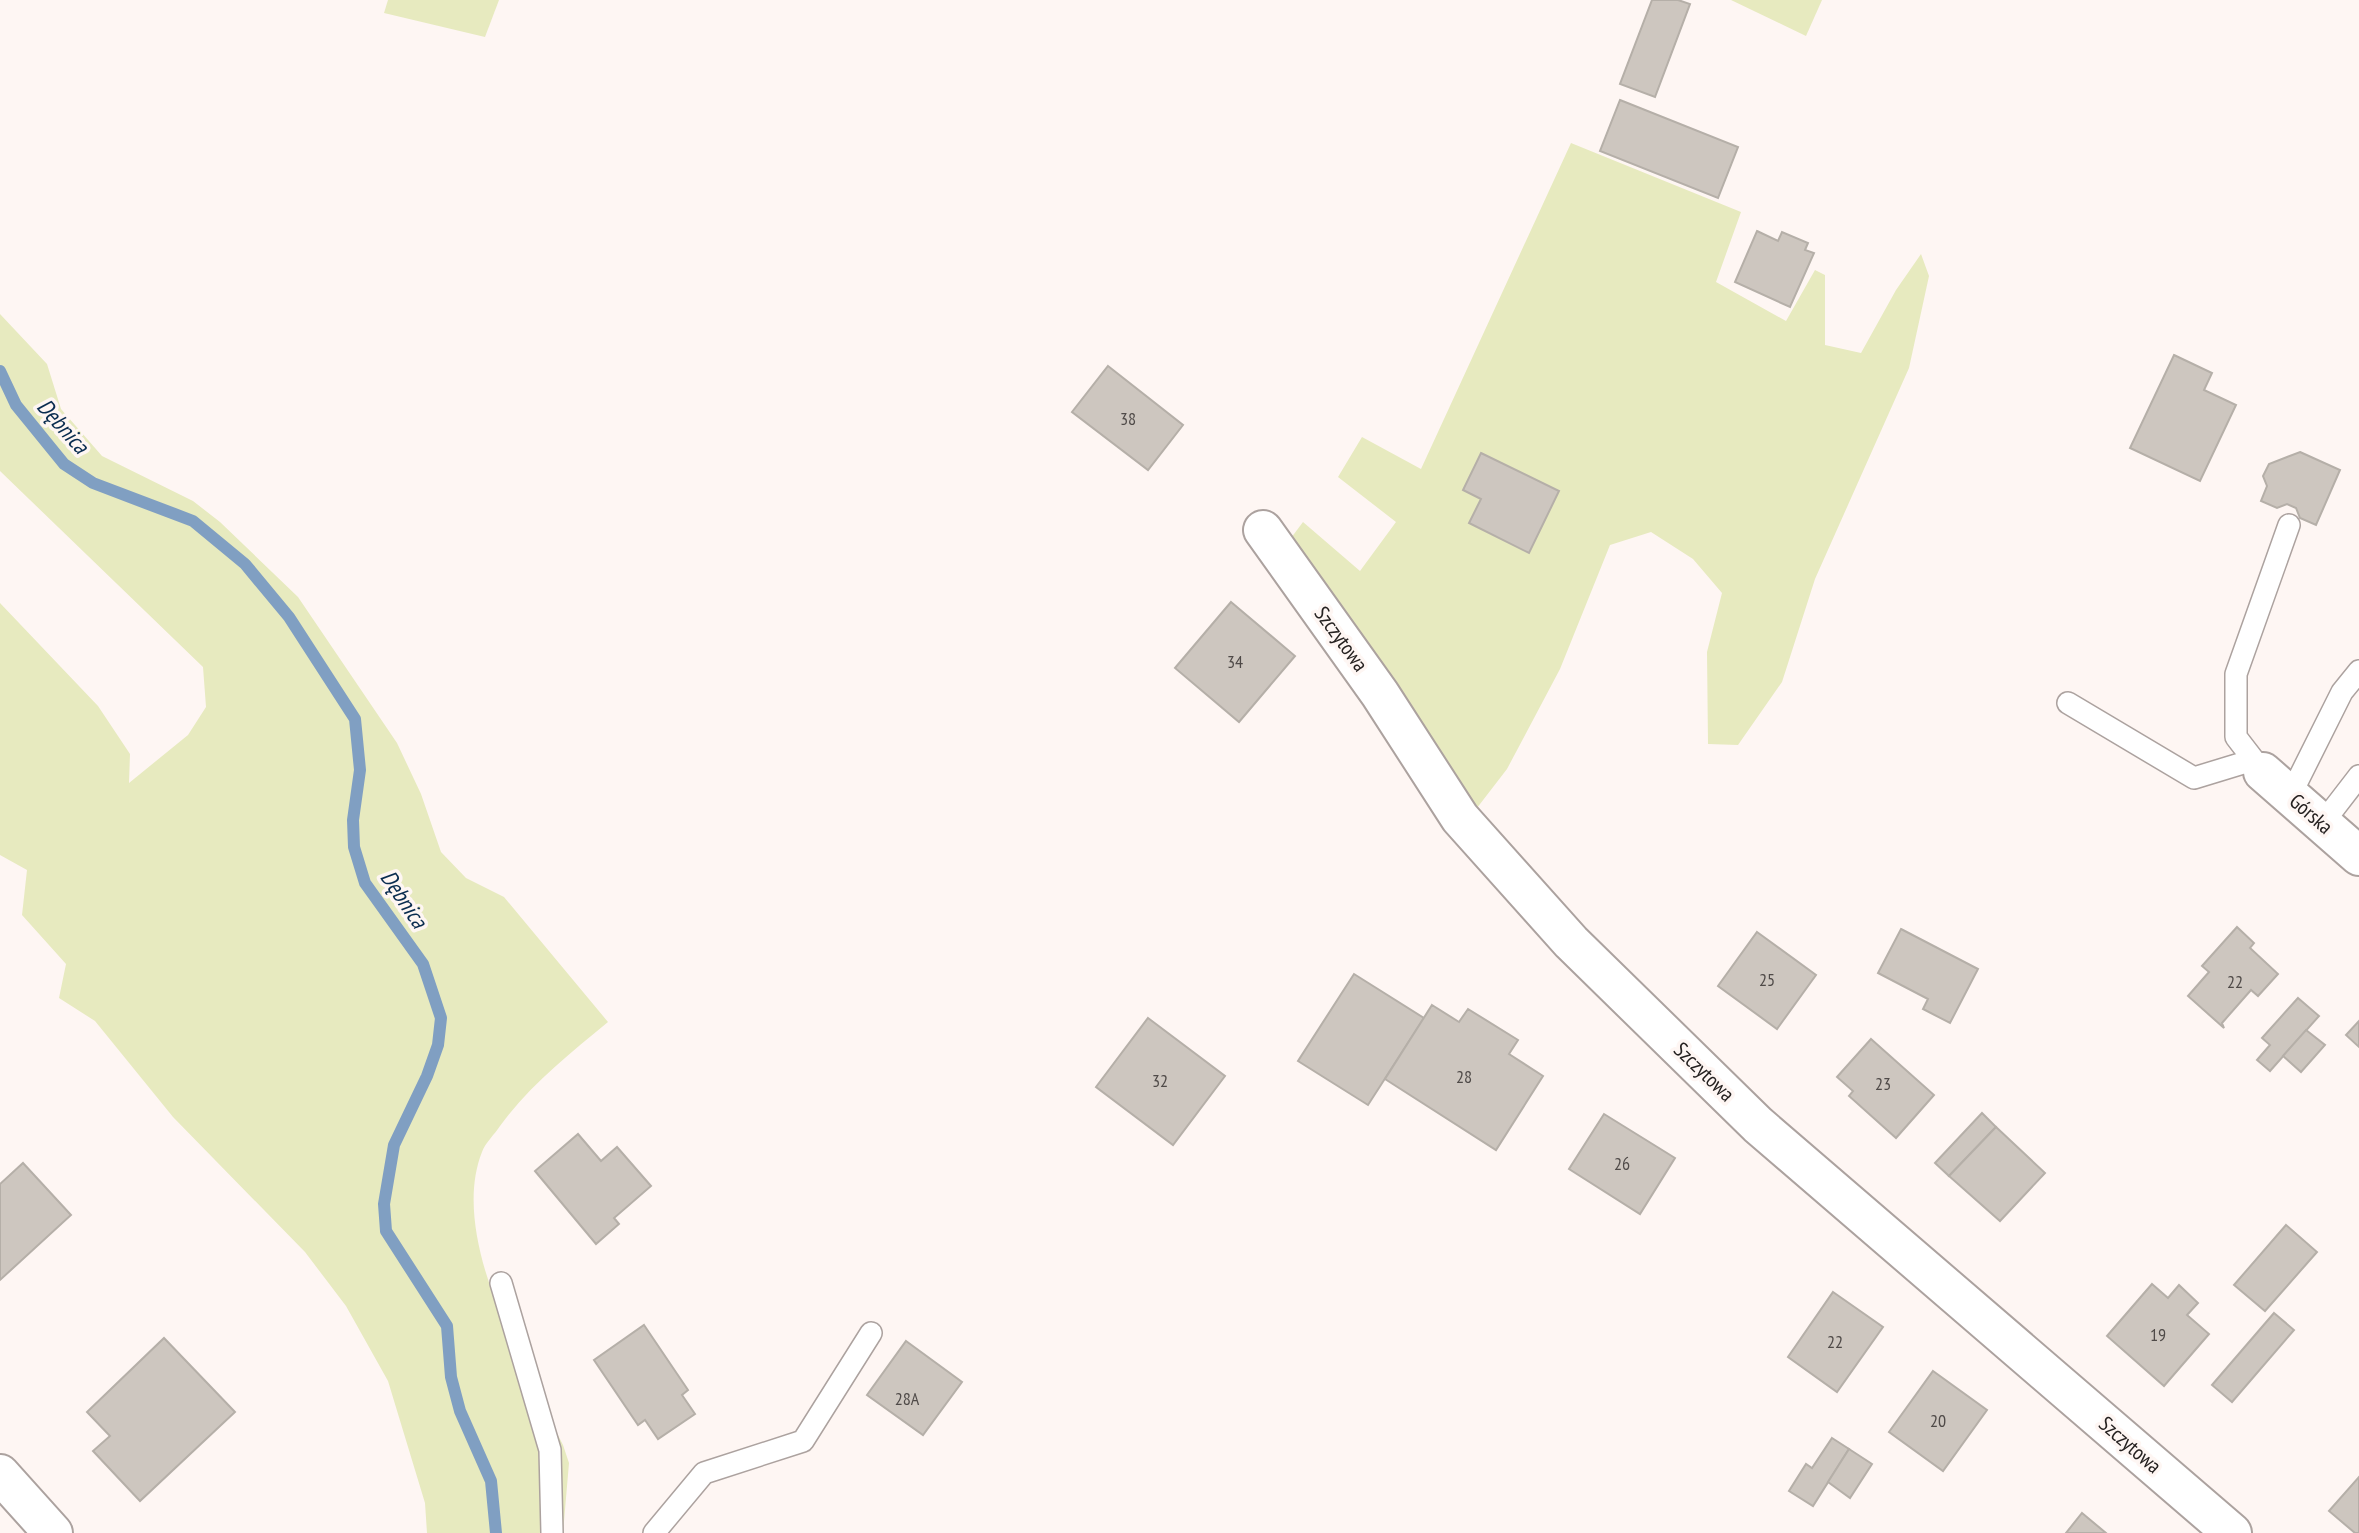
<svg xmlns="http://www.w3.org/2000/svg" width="2359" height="1533" font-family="'PT Sans Narrow',sans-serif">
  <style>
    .green { fill: #e7eabf }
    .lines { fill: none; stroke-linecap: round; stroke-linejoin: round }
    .stream { stroke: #809fc2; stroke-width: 12 }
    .building { fill: #cdc6bf; stroke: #b5afa8; stroke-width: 2 }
    .service-casing { stroke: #aca29f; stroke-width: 24 }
    .minor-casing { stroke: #aca29f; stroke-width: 42 }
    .service { stroke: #fff; stroke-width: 21 }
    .minor { stroke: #fff; stroke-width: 38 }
    .labels { text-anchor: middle; stroke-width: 7; stroke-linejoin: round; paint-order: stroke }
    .number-label { font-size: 18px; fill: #4f4a48 }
    .street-label { font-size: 21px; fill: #252120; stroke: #fef6f3 }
    .water-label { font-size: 23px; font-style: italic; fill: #092c4f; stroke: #fef6f3 }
  </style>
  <rect width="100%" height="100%" fill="#fef6f3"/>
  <g class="green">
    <path d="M388,0H499L485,37L384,13Z"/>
    <path d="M1731,0H1822L1806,36Z"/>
    <path d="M1571,143L1741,212L1716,282L1786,321L1815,270L1825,275V345L1861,353L1896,290L1921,254L1929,276L1909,368L1815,579L1782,682L1738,745L1708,744L1707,652L1722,593L1693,559L1651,532L1610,545L1560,669L1507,769L1460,830L1279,554L1303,522L1360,571L1396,522L1338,477L1362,437L1421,469Z"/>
    <path d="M0,314L47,364L61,409L102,456L193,501L220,522L298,597L397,743L421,794L441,852L466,878L504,897L608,1022C568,1055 530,1085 500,1126C495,1134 485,1143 482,1152C448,1238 526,1369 563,1445L569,1463L563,1533H427L425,1503L388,1381L346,1306L305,1252L173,1117L95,1021L59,998L66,964L22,915L27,870L0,855V603L98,706L130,754L129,783L188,735L206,707L203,667L0,471Z"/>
  </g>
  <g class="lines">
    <path class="stream" d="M0,371L16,405L64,464L93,483L193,521L245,564L289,617L355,719L360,770L353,820L354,847L365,883L423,964L441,1018L438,1045L427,1076L394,1145L384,1204L386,1231L447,1326L451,1377L460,1411L491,1481L496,1533"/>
  </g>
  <g class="building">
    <path d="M1652,0H1678L1690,4L1655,97L1620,84Z"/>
    <path d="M1620,100L1738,147L1718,198L1600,151Z"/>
    <path d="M1757,231L1778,241L1782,232L1808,243L1805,250L1814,253L1790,307L1735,282Z"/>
    <path d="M2174,355L2212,373L2204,390L2236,405L2200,481L2130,448Z"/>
    <path d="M1108,366L1183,425L1148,470L1072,412Z"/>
    <path d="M2300,452L2340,470L2316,525L2300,518L2296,508L2287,504L2277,508L2261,501L2267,486L2263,476L2269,464Z"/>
    <path d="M1481,453L1559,491L1529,553L1469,523L1481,499L1463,490Z"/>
    <path d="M1231,602L1295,656L1239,722L1175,668Z"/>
    <path d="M2237,927L2254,943L2250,948L2278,974L2258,996L2251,990L2222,1023L2224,1028L2188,996L2209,972L2202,966Z"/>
    <path d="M1901,929L1978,969L1950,1023L1923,1009L1928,999L1878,973Z"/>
    <path d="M1757,932L1816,975L1777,1029L1718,986Z"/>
    <path d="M1354,974L1424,1018L1368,1105L1298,1061Z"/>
    <path d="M2298,998L2319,1016L2270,1071L2257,1060L2270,1045L2262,1038Z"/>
    <path d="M1432,1005L1459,1022L1468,1009L1518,1040L1509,1054L1543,1076L1496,1150L1385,1079Z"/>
    <path d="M1148,1018L1225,1076L1173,1145L1096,1087Z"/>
    <path d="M2359,1021V1047L2346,1035Z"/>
    <path d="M2306,1030L2325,1045L2301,1072L2283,1056Z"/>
    <path d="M1871,1039L1934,1095L1896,1138L1849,1096L1853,1091L1837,1077Z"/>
    <path d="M1982,1113L1996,1127L1949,1176L1935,1163Z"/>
    <path d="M1604,1114L1675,1158L1640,1214L1569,1169Z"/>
    <path d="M1996,1127L2045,1173L2000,1221L1949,1176Z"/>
    <path d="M578,1134L601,1161L617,1147L651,1186L614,1218L619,1224L596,1244L535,1171Z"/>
    <path d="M23,1163L71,1215L0,1280V1184Z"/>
    <path d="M2286,1225L2317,1252L2265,1311L2234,1285Z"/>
    <path d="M2152,1284L2168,1298L2179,1285L2198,1303L2187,1315L2209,1334L2164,1386L2107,1336Z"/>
    <path d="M1833,1292L1883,1327L1837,1392L1788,1357Z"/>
    <path d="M2274,1313L2294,1330L2232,1402L2212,1385Z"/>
    <path d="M644,1325L688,1390L682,1395L695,1414L658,1439L645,1420L638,1425L594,1360Z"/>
    <path d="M164,1338L235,1412L140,1501L93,1451L110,1436L87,1412Z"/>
    <path d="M906,1341L962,1382L923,1435L867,1395Z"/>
    <path d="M1933,1371L1987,1410L1943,1471L1889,1432Z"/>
    <path d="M1832,1438L1849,1449L1813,1506L1789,1491L1806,1464L1812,1468Z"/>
    <path d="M1849,1449L1872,1464L1850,1498L1828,1482Z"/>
    <path d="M2359,1477V1533H2355L2329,1511Z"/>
    <path d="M2082,1513L2106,1533H2066Z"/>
  </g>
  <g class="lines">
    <g class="service-casing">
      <g id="service">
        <path d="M2068,703L2194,778L2253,760"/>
        <path d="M2263,772L2236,737V674L2289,525"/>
        <path d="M2290,796L2342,692L2359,671"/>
        <path d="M2322,824L2359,776"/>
        <path d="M501,1283L550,1450L552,1533"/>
        <path d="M654,1533L704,1473L803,1441L871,1333"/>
      </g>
    </g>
    <g class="minor-casing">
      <g id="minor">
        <path d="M1263,530L1380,694L1460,818L1571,942L1758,1125L2232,1533"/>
        <path d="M2263,772L2359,856"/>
        <path d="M0,1474L53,1533"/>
      </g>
    </g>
    <use href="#service" class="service"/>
    <use href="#minor" class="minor"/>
  </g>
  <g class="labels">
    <g class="number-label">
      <text x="1128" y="425">38</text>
      <text x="1235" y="668">34</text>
      <text x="1767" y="986">25</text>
      <text x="2235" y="988">22</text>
      <text x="1464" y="1083">28</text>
      <text x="1160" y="1087">32</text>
      <text x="1883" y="1090">23</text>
      <text x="1622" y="1170">26</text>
      <text x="2158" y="1341">19</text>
      <text x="1835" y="1348">22</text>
      <text x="907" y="1405">28A</text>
      <text x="1938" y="1427">20</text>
    </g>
    <g class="street-label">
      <text transform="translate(1341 639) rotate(54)" y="7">Szczytowa</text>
      <text transform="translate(2311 814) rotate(41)" y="7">Górska</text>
      <text transform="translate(1704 1072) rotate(44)" y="7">Szczytowa</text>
      <text transform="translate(2130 1445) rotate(41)" y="7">Szczytowa</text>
    </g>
    <g class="water-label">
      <text transform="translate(63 426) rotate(48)" y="8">Dębnica</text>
      <text transform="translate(404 899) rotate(56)" y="8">Dębnica</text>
    </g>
  </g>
</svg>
